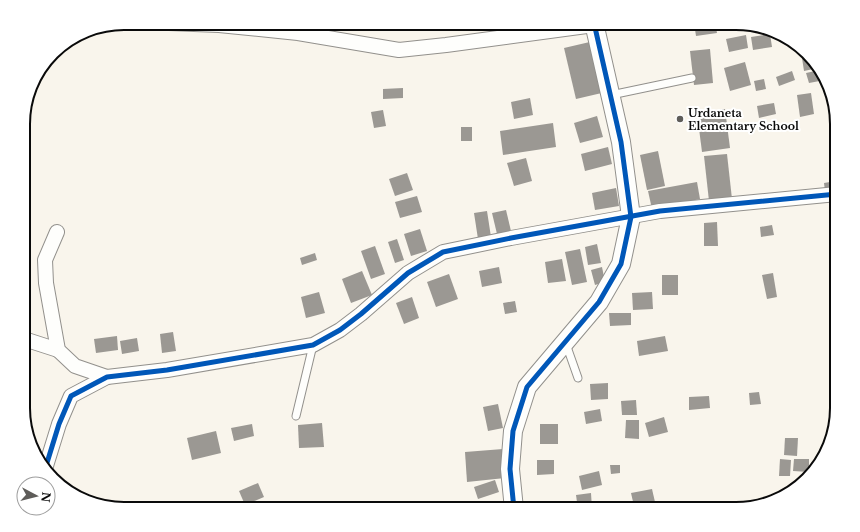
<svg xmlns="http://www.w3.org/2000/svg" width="860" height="532" font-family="'Libre Baskerville',serif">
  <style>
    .building { fill: #9b9893 }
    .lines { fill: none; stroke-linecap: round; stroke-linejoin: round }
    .service-casing { stroke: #92908c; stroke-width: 9 }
    .minor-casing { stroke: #92908c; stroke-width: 16 }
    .tertiary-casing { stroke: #92908c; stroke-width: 20 }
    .service { stroke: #fefefc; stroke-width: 7 }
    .minor { stroke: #fefefc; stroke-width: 14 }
    .tertiary { stroke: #fefefc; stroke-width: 18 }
    .cycleway-casing { stroke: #fff; stroke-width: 8 }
    .cycleway { stroke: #0057b8; stroke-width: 5 }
    .poi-dot { fill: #5e5c59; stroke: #fff; stroke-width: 1.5 }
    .labels { text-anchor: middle; stroke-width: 4; stroke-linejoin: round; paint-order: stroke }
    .poi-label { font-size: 11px; font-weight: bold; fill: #0a0a0a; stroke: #fff; text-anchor: start }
    .rim { fill: none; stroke: #0a0a0a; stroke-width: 2 }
  </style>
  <rect width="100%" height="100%" fill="#f9f5ec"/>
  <g class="building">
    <path d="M426,23H466V25L427,31Z"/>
    <path d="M694,23H715L717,33L696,36Z"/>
    <path d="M770,34L772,47L753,50L751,37Z"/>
    <path d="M746,35L748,48L729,52L726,39Z"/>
    <path d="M594,41L606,92L576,99L564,48Z"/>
    <path d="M710,49L713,83L694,85L690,51Z"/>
    <path d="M808,57L818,68L804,71L802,58Z"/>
    <path d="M745,62L751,85L730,91L724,68Z"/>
    <path d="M820,70L823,74L825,80L809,83L806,73Z"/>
    <path d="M792,71L795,80L779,86L776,77Z"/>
    <path d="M764,79L766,89L756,91L754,81Z"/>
    <path d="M403,88V98L383,99V89Z"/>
    <path d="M811,93L814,114L800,117L797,95Z"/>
    <path d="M530,98L533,115L514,119L511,102Z"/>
    <path d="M774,103L776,114L759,118L757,106Z"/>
    <path d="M725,109L730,148L702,152L697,113Z"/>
    <path d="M383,110L386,126L374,128L371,112Z"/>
    <path d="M597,116L603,137L580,143L574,123Z"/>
    <path d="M553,123L556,147L503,155L500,131Z"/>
    <rect x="461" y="127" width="11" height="14"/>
    <path d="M834,127H837V135H835Z"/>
    <path d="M608,147L612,164L585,171L581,154Z"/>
    <path d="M658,151L665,186L647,190L640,155Z"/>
    <path d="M727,154L732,199L709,201L704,156Z"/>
    <path d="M526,158L532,181L514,186L507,163Z"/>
    <path d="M407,173L413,190L395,196L389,179Z"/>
    <path d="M836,181L837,190L825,191L824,183Z"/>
    <path d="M697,182L700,199L652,209L648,191Z"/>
    <path d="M616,188L619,206L595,210L592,193Z"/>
    <path d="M417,196L422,212L400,218L395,202Z"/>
    <path d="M506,210L511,231L497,234L492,213Z"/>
    <path d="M487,211L491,237L478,239L474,213Z"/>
    <path d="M717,222L718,246H704V223Z"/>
    <path d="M772,225L774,235L761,237L760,227Z"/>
    <path d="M420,229L427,251L411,256L404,234Z"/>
    <path d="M397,239L404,260L395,263L388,242Z"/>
    <path d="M597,244L601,263L588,265L585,247Z"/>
    <path d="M375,246L385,274L371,279L361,251Z"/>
    <path d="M580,249L587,282L572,285L565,252Z"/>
    <path d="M315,253L317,260L302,265L300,258Z"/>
    <path d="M562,259L566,281L548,283L545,262Z"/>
    <path d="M499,267L502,283L482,287L479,271Z"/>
    <path d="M602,267L605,282L595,285L591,270Z"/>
    <path d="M362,271L372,295L351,303L342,279Z"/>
    <path d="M773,273L777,297L767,299L762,275Z"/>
    <path d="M449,274L458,299L436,307L427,282Z"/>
    <rect x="662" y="275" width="16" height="20"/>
    <path d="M319,292L325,313L306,318L301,297Z"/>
    <path d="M652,292L653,309L633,310L632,293Z"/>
    <path d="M412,297L419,318L404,324L396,303Z"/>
    <path d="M515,301L517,312L505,314L503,303Z"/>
    <path d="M24,306L26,315L24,316Z"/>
    <path d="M609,313H631V325L610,326Z"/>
    <path d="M173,332L176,351L162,353L160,334Z"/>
    <path d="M117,336L118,350L96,353L94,339Z"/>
    <path d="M665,336L668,351L639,356L637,341Z"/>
    <path d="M137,338L139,351L122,354L120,341Z"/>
    <path d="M608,383V399L591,400L590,384Z"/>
    <path d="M759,392L761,404L750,405L749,393Z"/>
    <path d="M709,396L710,408L689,410V397Z"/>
    <path d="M636,400L637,415H622L621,401Z"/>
    <path d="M498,404L503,428L488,431L483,407Z"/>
    <path d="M600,409L602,421L586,424L584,412Z"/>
    <path d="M664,417L668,432L649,437L645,423Z"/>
    <path d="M626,420H639V439L625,438Z"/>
    <path d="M322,423L324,447L299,448L298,425Z"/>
    <path d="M252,424L254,436L234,441L231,428Z"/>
    <rect x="540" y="424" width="18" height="20"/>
    <path d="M216,431L221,453L192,460L187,438Z"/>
    <path d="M785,438H798L797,456L784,455Z"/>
    <path d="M503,449L505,478L467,482L465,452Z"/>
    <path d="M780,459L791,460L790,476H779Z"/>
    <path d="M794,459H809V472L793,471Z"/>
    <path d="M537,460H554V474L537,475Z"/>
    <path d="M610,465H620V473L611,474Z"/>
    <path d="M599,471L602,485L582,490L579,476Z"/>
    <path d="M495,480L499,492L478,499L474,487Z"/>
    <path d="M258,483L264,497L245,505L239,491Z"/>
    <path d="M652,489L655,502L634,506L631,493Z"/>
    <path d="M591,493L592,509H578L576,495Z"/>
    <path d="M438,501L456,503V509H437Z"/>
    <rect x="472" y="501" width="24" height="8"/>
    <path d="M624,501L626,509H613L612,504Z"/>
    <path d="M556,503L557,509H538V504Z"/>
  </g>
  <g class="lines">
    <g class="service-casing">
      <g id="service">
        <path d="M611,95L692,78"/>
        <path d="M566,344L578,378"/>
        <path d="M296,416L313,345"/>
      </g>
    </g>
    <g class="minor-casing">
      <g id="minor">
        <path d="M169,23L219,25L298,33L399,50L446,45L594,25"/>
        <path d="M57,232L45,260L46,283L58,350L75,366L107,377"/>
        <path d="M24,339L58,350"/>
        <path d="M44,467L46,466L59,424L71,396L107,377L167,370L313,345L340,330L361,314L408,273L443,252L511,238L660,211L837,194"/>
      </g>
    </g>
    <g class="tertiary-casing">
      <path id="tertiary" d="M514,509L510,469L513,431L527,387L599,302L621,264L631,217L621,142L594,23"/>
    </g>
    <use href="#service" class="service"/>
    <use href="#minor" class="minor"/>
    <use href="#tertiary" class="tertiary"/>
    <g class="cycleway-casing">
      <g id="cycleway">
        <path d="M44,467L46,466L59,424L71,396L107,377L167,370L313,345L340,330L361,314L408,273L443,252L511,238L660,211L837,194"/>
        <path d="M514,509L510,469L513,431L527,387L599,302L621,264L631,217L621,142L594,23"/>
      </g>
    </g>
    <use href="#cycleway" class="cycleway"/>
  </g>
  <circle class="poi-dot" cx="680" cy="119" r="4"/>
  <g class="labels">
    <g class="poi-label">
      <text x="688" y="117">Urdaneta<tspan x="688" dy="13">Elementary School</tspan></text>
    </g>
  </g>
  <path d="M0 0H860V532H0ZM124 30H736A94 94 0 0 1 830 124V408A94 94 0 0 1 736 502H124A94 94 0 0 1 30 408V124A94 94 0 0 1 124 30Z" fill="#fff" fill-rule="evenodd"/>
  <path class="rim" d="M124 30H736A94 94 0 0 1 830 124V408A94 94 0 0 1 736 502H124A94 94 0 0 1 30 408V124A94 94 0 0 1 124 30Z"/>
  <g transform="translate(36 496) rotate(97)"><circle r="19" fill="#ffffff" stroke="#9d9d9d"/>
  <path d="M0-3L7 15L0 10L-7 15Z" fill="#5e5c59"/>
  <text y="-6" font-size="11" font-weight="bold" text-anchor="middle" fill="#0a0a0a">N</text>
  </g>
</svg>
